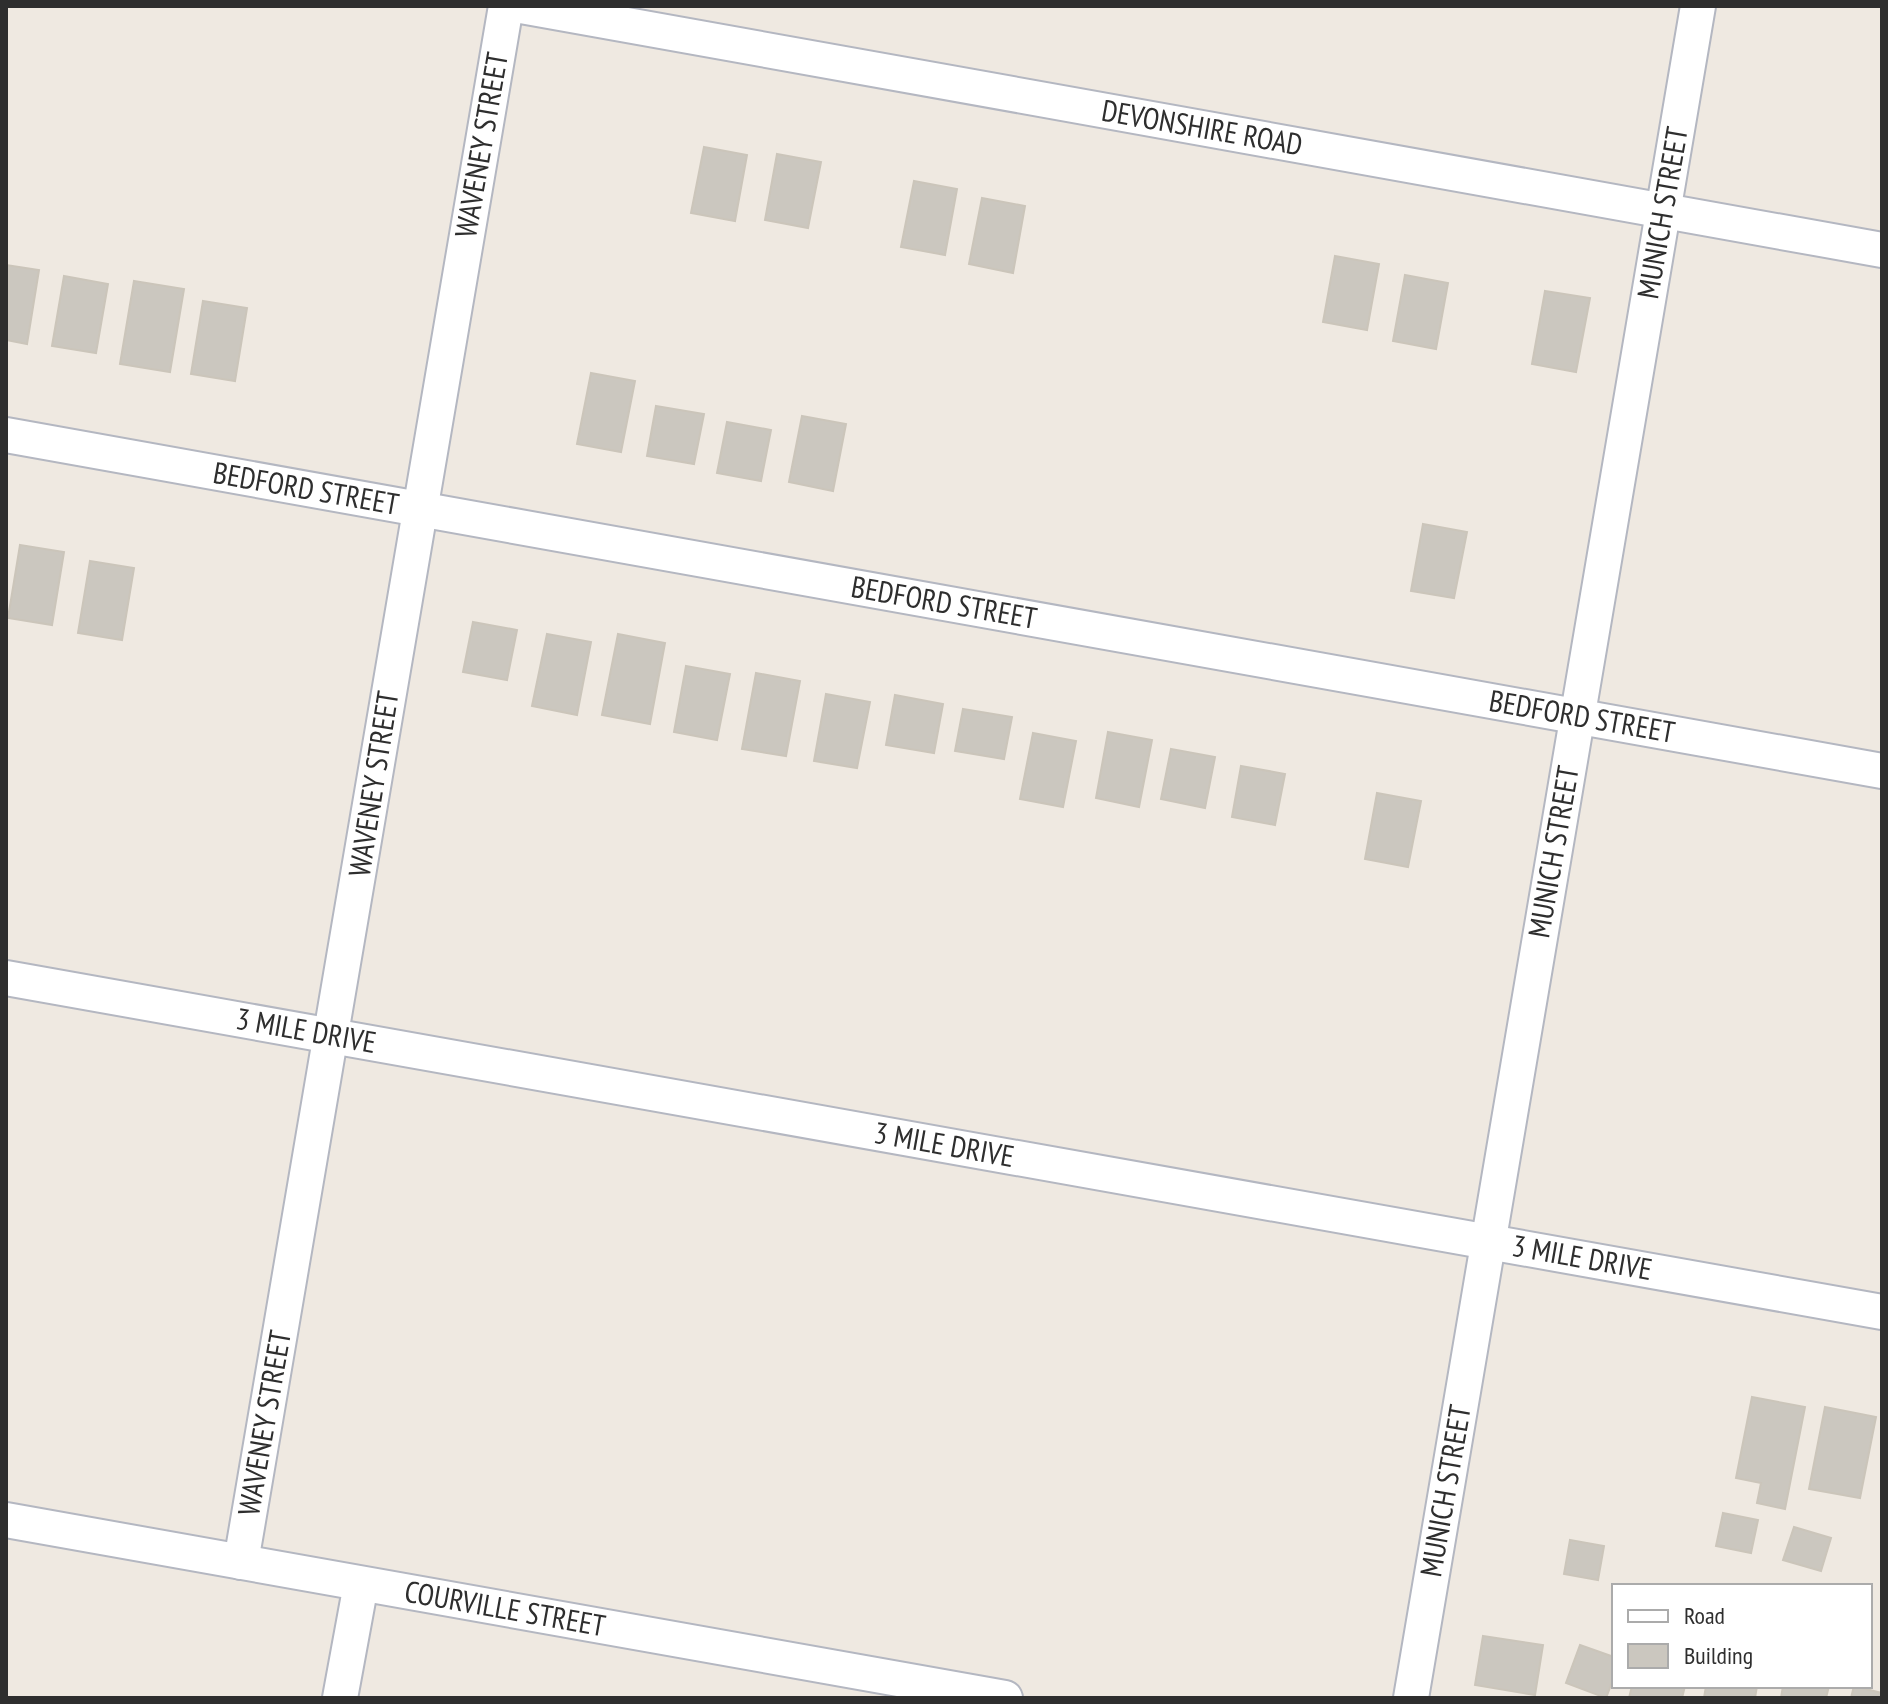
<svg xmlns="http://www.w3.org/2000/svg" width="1888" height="1704" font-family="'PT Sans Narrow',sans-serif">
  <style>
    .building { fill: #cbc7bf; stroke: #cbc5ba; stroke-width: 2 }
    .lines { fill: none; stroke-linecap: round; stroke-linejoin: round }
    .minor-casing { stroke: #b4b7c1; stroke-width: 38 }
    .minor { stroke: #fff; stroke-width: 34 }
    .labels { text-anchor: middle; stroke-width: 6; stroke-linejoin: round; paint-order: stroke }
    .street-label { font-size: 30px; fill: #2e2e2e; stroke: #fff }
  </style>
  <rect width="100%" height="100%" fill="#efe9e1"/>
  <g class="building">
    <path d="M704,147L747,155L735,221L691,213Z"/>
    <path d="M777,154L821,162L808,228L765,220Z"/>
    <path d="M914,181L957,189L945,255L901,247Z"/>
    <path d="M982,198L1025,206L1013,273L969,264Z"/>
    <path d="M1335,256L1379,264L1367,330L1323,322Z"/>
    <path d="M6,265L39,270L27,344L6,340Z"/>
    <path d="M1405,275L1448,283L1436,349L1393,341Z"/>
    <path d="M64,276L108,284L96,353L52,346Z"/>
    <path d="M134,281L184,289L170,372L120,364Z"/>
    <path d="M1545,291L1590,298L1576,372L1532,364Z"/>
    <path d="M203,301L247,308L235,381L191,374Z"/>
    <path d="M591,373L635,381L621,452L577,444Z"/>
    <path d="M656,406L704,414L694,464L647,456Z"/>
    <path d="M802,416L846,424L833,491L789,482Z"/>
    <path d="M727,422L771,430L761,481L717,473Z"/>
    <path d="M1423,524L1467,532L1454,598L1411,591Z"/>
    <path d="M20,545L64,552L52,625L8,618Z"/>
    <path d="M90,561L134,568L122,640L78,633Z"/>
    <path d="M473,622L517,630L507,680L463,672Z"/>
    <path d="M547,634L591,642L577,715L532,706Z"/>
    <path d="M618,634L665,643L650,724L602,715Z"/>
    <path d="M686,666L730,674L717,740L674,732Z"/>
    <path d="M756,673L800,681L786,756L742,749Z"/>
    <path d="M826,694L870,702L857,768L814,761Z"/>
    <path d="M895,695L943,704L934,753L886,745Z"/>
    <path d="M963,709L1012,717L1004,759L955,751Z"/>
    <path d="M1108,732L1152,740L1139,807L1096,798Z"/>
    <path d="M1033,733L1076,741L1063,807L1020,799Z"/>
    <path d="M1171,749L1215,757L1205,808L1161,799Z"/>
    <path d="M1241,766L1285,774L1275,825L1232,817Z"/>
    <path d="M1377,793L1421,801L1408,867L1365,859Z"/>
    <path d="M1752,1397L1805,1407L1785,1509L1757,1503L1761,1483L1736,1478Z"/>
    <path d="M1825,1407L1876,1417L1860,1498L1809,1489Z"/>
    <path d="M1723,1513L1758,1520L1751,1553L1716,1546Z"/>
    <path d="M1794,1527L1831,1538L1821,1571L1783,1560Z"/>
    <path d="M1570,1540L1604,1546L1598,1580L1564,1574Z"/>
    <path d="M1483,1636L1543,1645L1535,1695L1475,1685Z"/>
    <path d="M1580,1645L1614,1657V1677L1606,1698L1566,1683Z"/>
    <path d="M1632,1686H1685L1682,1698H1629Z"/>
    <path d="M1706,1686H1757L1755,1698H1704Z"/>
    <path d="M1783,1686H1829L1826,1698H1781Z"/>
    <path d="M1854,1686L1882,1693V1698H1851Z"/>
  </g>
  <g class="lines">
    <g class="minor-casing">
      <g id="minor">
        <path d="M521,6L1882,250"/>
        <path d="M6,435L1882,771"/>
        <path d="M6,978L1882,1312"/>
        <path d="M6,1520L1005,1698"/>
        <path d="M241,1562L506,6"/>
        <path d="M340,1698L361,1584"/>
        <path d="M1411,1698L1698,6"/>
      </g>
    </g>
    <use href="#minor" class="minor"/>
  </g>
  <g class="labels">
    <g class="street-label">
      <text transform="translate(1202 128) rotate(10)" y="10">DEVONSHIRE ROAD</text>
      <text transform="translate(482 145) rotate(-80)" y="10">WAVENEY STREET</text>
      <text transform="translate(1663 213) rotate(-80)" y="10">MUNICH STREET</text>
      <text transform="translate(306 489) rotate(10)" y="10">BEDFORD STREET</text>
      <text transform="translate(944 603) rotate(10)" y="10">BEDFORD STREET</text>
      <text transform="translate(1582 717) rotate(10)" y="10">BEDFORD STREET</text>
      <text transform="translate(374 784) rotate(-81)" y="10">WAVENEY STREET</text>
      <text transform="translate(1554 852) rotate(-80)" y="10">MUNICH STREET</text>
      <text transform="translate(306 1031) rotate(10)" y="10">3 MILE DRIVE</text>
      <text transform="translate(944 1145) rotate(10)" y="10">3 MILE DRIVE</text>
      <text transform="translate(1582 1258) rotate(10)" y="10">3 MILE DRIVE</text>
      <text transform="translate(265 1423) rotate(-80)" y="10">WAVENEY STREET</text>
      <text transform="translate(1446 1491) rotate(-80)" y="10">MUNICH STREET</text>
      <text transform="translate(505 1609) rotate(10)" y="10">COURVILLE STREET</text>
    </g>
  </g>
  <rect width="1888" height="1704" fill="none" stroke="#2e2e2e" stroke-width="16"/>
  <rect x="1612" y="1584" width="260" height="104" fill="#ffffff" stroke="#ababab" stroke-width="2"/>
  <rect x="1628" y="1610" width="40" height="12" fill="#ffffff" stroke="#ababab" stroke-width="2"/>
  <text x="1684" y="1624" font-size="24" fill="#2e2e2e">Road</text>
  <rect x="1628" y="1644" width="40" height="24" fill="#cbc7bf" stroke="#ababab" stroke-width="2"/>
  <text x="1684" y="1664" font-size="24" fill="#2e2e2e">Building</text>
</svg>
